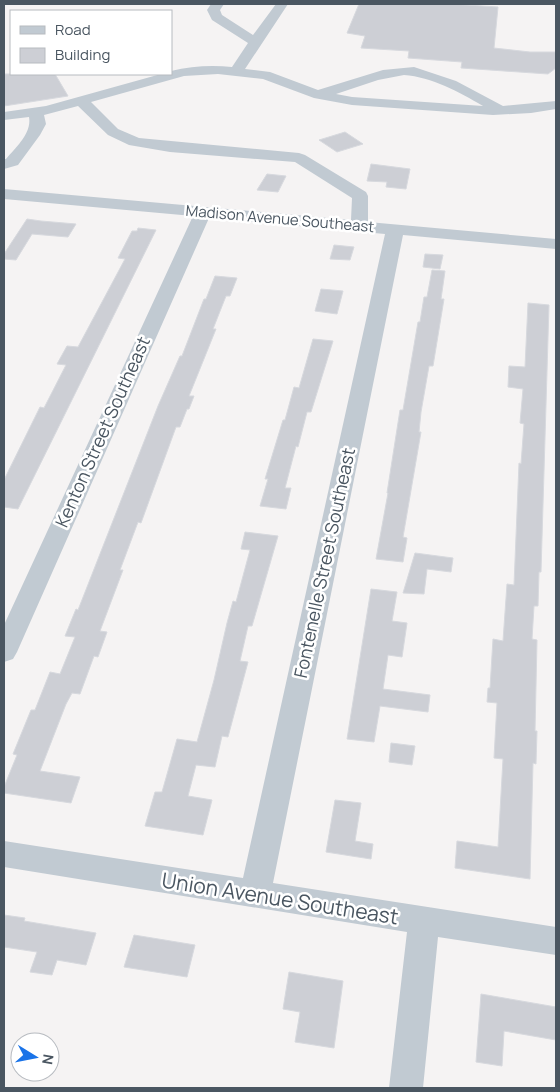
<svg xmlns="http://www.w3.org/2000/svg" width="560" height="1092" font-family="Manrope,sans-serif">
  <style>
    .building { fill: #cdcfd5; stroke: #d7d9de }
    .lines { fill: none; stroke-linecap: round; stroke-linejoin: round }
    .minor { fill: #c1cad2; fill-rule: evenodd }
    .labels { text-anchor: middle; stroke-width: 5; stroke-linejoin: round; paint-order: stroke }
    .far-street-label { font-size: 15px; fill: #4a5661; stroke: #fff }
    .street-label { font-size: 18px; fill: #4a5661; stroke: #fff }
    .near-street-label { font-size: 21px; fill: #4a5661; stroke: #fff }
  </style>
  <rect width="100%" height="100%" fill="#f5f3f3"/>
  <g class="building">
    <path d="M359,4H451L498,7L494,48L530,52H556V68L548,74L461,68L462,62L408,58L409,51L361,48L365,36L347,33Z"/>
    <path d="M4,74H55L68,96L4,106Z"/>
    <path d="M345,132L363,144L337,152L319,140Z"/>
    <path d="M371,164L410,169L406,189L386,187L387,182L367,181Z"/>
    <path d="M267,174L286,176L278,192L257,190Z"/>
    <path d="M27,219L41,221L76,224L68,237L32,234L16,260L4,259V254Z"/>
    <path d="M138,228L156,230L18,509L4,507V480L40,407L44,408L66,365L57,364L67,346L78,347L125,259L118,258L132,231H137Z"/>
    <path d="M334,245L354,247L350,260L330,259Z"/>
    <path d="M425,254L443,255L440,269L423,267Z"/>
    <path d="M432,270L445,271L441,299H444L433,366H429L421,412L419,432H421L403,537L407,538L403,562L376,559L388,493H387L400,410H403L418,322H420L424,297H427Z"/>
    <path d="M215,276L237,278L230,296H226L213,329H216L189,396H194L189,409H187L180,427H176L141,523L138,522L120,570H123L100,631L107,632L98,657L94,656L80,694L72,693L66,704L40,771L80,777L71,803L4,793V787L17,755L13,754L31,710H35L50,672L60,674L75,637L65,636L76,609L78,610L158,406L180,356H182L204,299H206Z"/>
    <path d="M321,289L343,291L337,314L315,311Z"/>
    <path d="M528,303L549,305L541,572H539L538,606H534L532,639L537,640L535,731H537L536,764L533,763L530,879L455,868L457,841L498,847L503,759L494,758L497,703L487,702L488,688H490L493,639L503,641L507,584L514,585L519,463L521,464L524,424L520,423L523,389L508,387L509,366L525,367Z"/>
    <path d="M313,339L333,341L311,412H307L298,447L296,446L285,488H291L286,509L260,506L268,479H265L283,420H285L294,387L299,388Z"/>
    <path d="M245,532L278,536L252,626H248L240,661L248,662L228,737L222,736L215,767L196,765L188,796L212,800L203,835L145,826L155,792H162L177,739L197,742L214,680L227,623L233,601L236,602L250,550L241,549Z"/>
    <path d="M415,553L453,558L451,572L427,569L424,594L403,593Z"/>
    <path d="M371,589L397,592L392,621L407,623L402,657L388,655L383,689L430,695L428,712L380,706L374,742L347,739Z"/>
    <path d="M391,743L415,746L412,765L389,762Z"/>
    <path d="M335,800L361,803L355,841L373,844L371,859L326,852Z"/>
    <path d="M4,915L25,918L24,921L96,933L86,965L57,960L52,975L30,972L37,952L4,947Z"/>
    <path d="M134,935L195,945L187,977L124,967Z"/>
    <path d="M289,972L343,981L334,1048L295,1042L300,1012L283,1009Z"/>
    <path d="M481,994L556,1007V1040L504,1031L502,1066L476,1062Z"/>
  </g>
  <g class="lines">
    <path class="minor" d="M211,4H224L220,10L222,15L253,35L276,4H288L245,69L270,72L318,90L383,70L414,67L456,81L503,106L556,101V109L531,113L493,115L352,105L314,98L263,79L218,74L184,76L91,102L118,129L139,138L299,153L305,155L366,192L368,196V222L556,239V249L403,235L273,883L556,927V955L438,937L423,1088H389L407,932L4,867V841L243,878L385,234L209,218L17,652L13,659L4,662V625L193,216L4,199V189L351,220L352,198L295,162L170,152L129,145L108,135L78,106L44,115L46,124L40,135L18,165L4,169V159H6C16,147 32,133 29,117L4,120V112L46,106L161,74H171V71C191,66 212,65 232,67L248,43L212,20L207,10ZM404,75C432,77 459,92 483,106L352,97L336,94L378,80Z"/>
  </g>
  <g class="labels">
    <g class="far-street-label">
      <text transform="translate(280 219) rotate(5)" y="5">Madison Avenue Southeast</text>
    </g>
    <g class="street-label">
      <text transform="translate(103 432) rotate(-66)" y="6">Kenton Street Southeast</text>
      <text transform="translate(325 563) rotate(-78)" y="6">Fontenelle Street Southeast</text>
    </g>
    <g class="near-street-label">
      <text transform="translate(280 899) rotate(9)" y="7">Union Avenue Southeast</text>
    </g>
  </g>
  <rect width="560" height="1092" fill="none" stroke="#4a5661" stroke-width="10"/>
  <rect x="10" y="10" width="162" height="65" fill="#ffffff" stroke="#b7bbc0"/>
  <rect x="20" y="26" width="25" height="8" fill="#c1cad2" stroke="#b7bbc0"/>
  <text x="55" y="35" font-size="15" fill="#4a5661">Road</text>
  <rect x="20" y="48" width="25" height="15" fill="#cdcfd5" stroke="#b7bbc0"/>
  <text x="55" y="60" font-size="15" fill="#4a5661">Building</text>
  <g transform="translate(35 1057) rotate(100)"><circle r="24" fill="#ffffff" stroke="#b7bbc0"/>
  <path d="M0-4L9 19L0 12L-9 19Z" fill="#1a73e8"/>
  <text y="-8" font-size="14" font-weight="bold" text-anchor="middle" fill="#4a5661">N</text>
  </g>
</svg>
